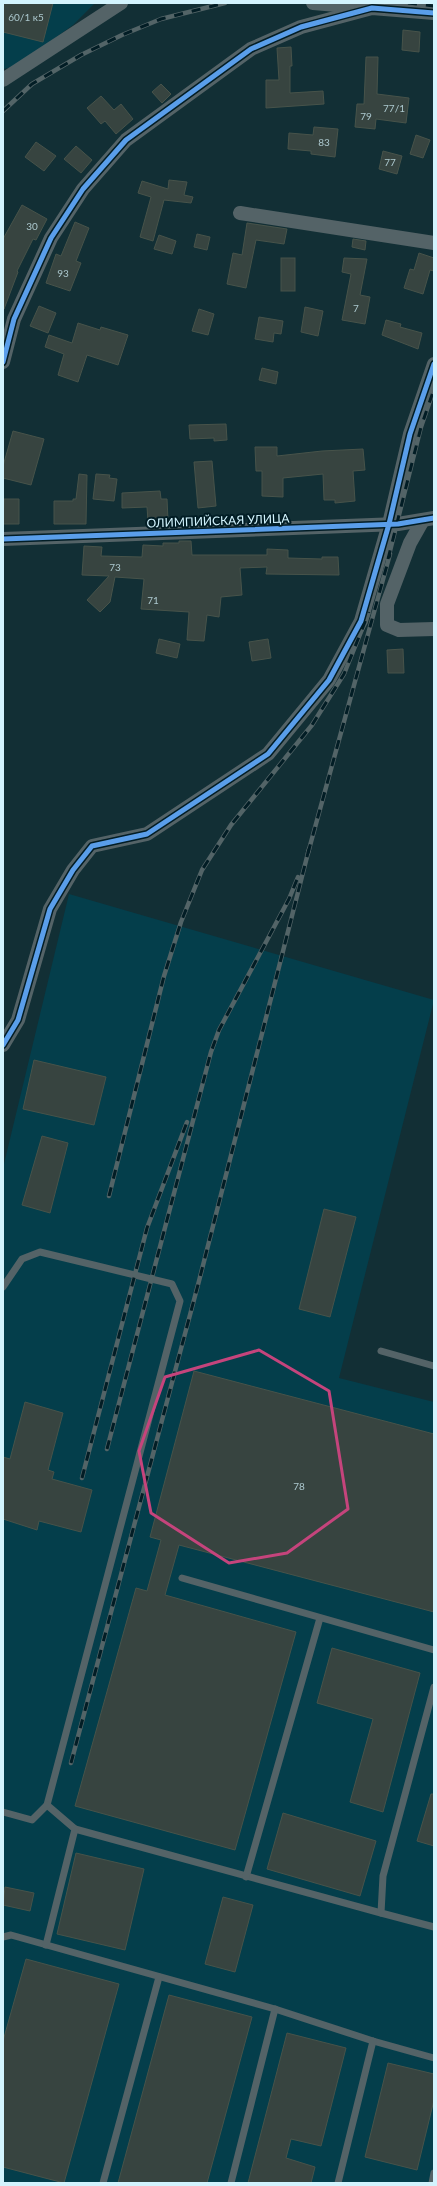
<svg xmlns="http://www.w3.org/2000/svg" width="437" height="2186" font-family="Lato,sans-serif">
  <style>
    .built { fill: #043e4b }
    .building { fill: #374440; stroke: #47534a }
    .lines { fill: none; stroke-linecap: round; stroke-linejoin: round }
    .lane { stroke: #546367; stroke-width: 7 }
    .street { stroke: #546367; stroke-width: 14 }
    .rail-casing { stroke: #536467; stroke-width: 4.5 }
    .rail { stroke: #021d25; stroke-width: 3; stroke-dasharray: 9; stroke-linecap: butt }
    .cycleway-casing { stroke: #021d25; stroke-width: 8 }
    .cycleway { stroke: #5a9eea; stroke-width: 5 }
    .marked { fill: none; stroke: #c5447c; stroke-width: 3; stroke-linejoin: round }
    .labels { text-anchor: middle; stroke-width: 4; stroke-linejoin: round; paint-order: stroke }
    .number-label { font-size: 10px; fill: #acc8ce }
    .street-label { font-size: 12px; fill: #d3f4fe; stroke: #021d25 }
  </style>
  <rect width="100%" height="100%" fill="#122f35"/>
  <g class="built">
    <path d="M3,3H95L73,25L15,67L3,69Z"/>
    <path d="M69,894L434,1000L339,1378L434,1402V2183H3V1168Z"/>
  </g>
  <g class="building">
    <path d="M3,3H53L43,42L3,32Z"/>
    <path d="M403,30L420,32L419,52L402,50Z"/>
    <path d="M291,47L292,66H290V93L323,91L324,104L266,108V80H279L277,48Z"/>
    <path d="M366,57H378L377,94L409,98L406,123L376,119L375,129L355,127L357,104H364Z"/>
    <path d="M161,84L171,94L162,103L152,92Z"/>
    <path d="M101,96L114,110L121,104L133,119L116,134L105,121L101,124L87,108Z"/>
    <path d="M314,127L338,129L335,157L311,154V151L288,149L289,133L313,135Z"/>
    <path d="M416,135L430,140L423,158L410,154Z"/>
    <path d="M36,142L56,156L44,171L25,157Z"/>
    <path d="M76,146L92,160L81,173L64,159Z"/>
    <path d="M383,151L402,156L397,174L379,169Z"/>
    <path d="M169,180L187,182L184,195L193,197L191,203L164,200L153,241L140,237L151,197L138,193L142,181L168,189Z"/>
    <path d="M22,205L47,219L36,240L33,239L17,271L18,272L4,309L3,239Z"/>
    <path d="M75,222L89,228L76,261L81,263L70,291L46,283L56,254L61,256Z"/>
    <path d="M247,223L287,229L284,244L256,240L246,288L227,284L233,253L242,255Z"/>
    <path d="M197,234L210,237L207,250L194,247Z"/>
    <path d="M159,235L176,241L172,254L154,249Z"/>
    <path d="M353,239L366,241L365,250L352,247Z"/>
    <path d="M419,253L434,258V271L430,270L423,294L404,288L410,269L414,270Z"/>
    <rect x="281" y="258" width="14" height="33"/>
    <path d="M344,258L367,259L360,295L370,297L365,324L342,320L351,274L342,272Z"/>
    <path d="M39,306L56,313L48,333L30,326Z"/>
    <path d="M305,307L323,311L318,336L301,332Z"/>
    <path d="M199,309L214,314L208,335L192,331Z"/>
    <path d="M259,317L283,321L281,334L274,333L273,342L255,339Z"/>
    <path d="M386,320L401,324L400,327L422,333L418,349L382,335Z"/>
    <path d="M78,323L100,330L101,327L128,335L118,365L87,355L78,382L58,375L64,354L45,347L49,335L72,343Z"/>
    <path d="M262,368L278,372L276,384L259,380Z"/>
    <path d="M226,424L227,440L214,441V438L190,439L189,425Z"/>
    <path d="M13,431L44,439L31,485L3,478V466Z"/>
    <path d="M255,447H277V456L322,451L363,449L365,470L353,471L355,501L335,503V500H324L323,474L283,478V497L262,496V471H256Z"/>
    <path d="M212,461L216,506L198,508L194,462Z"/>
    <path d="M79,474L87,475L86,524H54V501H73V499H76Z"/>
    <path d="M96,474L110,475L109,478L117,479L114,501L93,499Z"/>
    <path d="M160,491L161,499H167L168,520L148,521L147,507L122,508V493Z"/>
    <path d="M4,499H19V524H3Z"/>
    <path d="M179,541H191L192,555H267V549L288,550V558L322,559V557H338L339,575L266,574L267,567L240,568L242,595L221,597L219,617L207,615L204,641L187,640L189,612L141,609L144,579L115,577L110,602L100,612L87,600L109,576L82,575L84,546L102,547L101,556L142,557L143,545L163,546V543H179Z"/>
    <path d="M159,639L180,644L177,658L156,653Z"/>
    <path d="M268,639L271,658L252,661L249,642Z"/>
    <path d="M403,649L404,673H388L387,650Z"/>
    <path d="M34,1060L106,1077L94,1125L23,1109Z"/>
    <path d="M42,1136L68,1143L50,1213L22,1205Z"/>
    <path d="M324,1209L356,1217L330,1317L299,1309Z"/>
    <path d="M194,1371L434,1434V1612L179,1545L165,1595L296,1632L235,1850L75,1806L136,1588L147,1591L161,1540L150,1537Z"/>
    <path d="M25,1402L63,1413L48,1470L54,1472L52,1479L92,1490L81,1532L39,1521L37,1530L3,1519V1457L10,1459Z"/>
    <path d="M332,1648L420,1673L383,1812L350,1802L373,1719L317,1703Z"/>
    <path d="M431,1794H434V1846L417,1841Z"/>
    <path d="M283,1813L376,1841L360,1896L267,1869Z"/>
    <path d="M76,1853L144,1869L125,1950L57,1934Z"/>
    <path d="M5,1887L34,1893L30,1911L3,1905Z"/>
    <path d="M223,1897L253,1905L235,1972L205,1964Z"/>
    <path d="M26,1959L119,1984L64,2183L3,2167V2041Z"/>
    <path d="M169,1995L252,2017L207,2183H118Z"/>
    <path d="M287,2033L346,2048L321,2146L291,2139L286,2158L315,2167L311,2183H248Z"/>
    <path d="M388,2063L434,2074V2100L417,2170L365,2157Z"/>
  </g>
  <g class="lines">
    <g class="lane">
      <path d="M3,1287L22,1259L40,1252L172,1284L180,1301L47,1805L75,1829L381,1913"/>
      <path d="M381,1351L434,1366"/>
      <path d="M182,1578L434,1650"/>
      <path d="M434,1687L383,1876L381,1913L434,1927"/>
      <path d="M3,1812L32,1820L47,1805"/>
      <path d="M246,1877L320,1618"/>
      <path d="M3,1937L11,1935L275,2009L373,2041L434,2058"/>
      <path d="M46,1945L75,1829"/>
      <path d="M103,2183L159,1977"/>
      <path d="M231,2183L275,2009"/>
      <path d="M338,2183L373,2041"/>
      <path d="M432,2183L434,2173"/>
    </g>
    <g class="street">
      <path d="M313,3L361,7"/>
      <path d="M3,80L121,3"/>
      <path d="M240,213L434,243"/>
      <path d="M3,362L14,319L51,238L83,189L126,140L251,49L301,27L372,8L434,13"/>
      <path d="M423,520L410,543L387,604V625L399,630L434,629"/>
      <path d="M3,539L398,524L434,518"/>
      <path d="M3,1045L18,1020L50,909L73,870L92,846L147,834L268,754L329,680L361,621L389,524L410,434L434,364"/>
    </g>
    <g class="rail-casing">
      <g id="rail">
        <path d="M408,3L434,6"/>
        <path d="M3,111L32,84L81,55L122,35L161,19L225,3"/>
        <path d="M388,559L421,427L434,389"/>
        <path d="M308,853L390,554"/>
        <path d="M109,1196L164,976L181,922L202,870L231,825L312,725L344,674L369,612"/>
        <path d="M107,1449L211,1052L219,1030L289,899L298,877"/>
        <path d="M82,1478L147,1228L187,1122"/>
        <path d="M71,1763L199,1281L309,849"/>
      </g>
    </g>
    <use href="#rail" class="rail"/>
    <g class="cycleway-casing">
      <g id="cycleway">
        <path d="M3,362L14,319L51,238L83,189L126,140L251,49L301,27L372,8L434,13"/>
        <path d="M3,539L398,524L434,518"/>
        <path d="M3,1045L18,1020L50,909L73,870L92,846L147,834L268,754L329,680L361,621L389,524L410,434L434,364"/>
      </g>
    </g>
    <use href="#cycleway" class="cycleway"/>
  </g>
  <path class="marked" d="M259,1350L329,1391L348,1509L287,1553L229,1563L151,1513L139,1451L165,1377Z"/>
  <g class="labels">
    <g class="number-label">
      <text x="26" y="21">60/1 к5</text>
      <text x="394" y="112">77/1</text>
      <text x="366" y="120">79</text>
      <text x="324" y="146">83</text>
      <text x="390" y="166">77</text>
      <text x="32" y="230">30</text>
      <text x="63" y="277">93</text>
      <text x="356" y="312">7</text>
      <text x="115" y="571">73</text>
      <text x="153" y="604">71</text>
      <text x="299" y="1490">78</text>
    </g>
    <g class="street-label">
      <text transform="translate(218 521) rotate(-2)" y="4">ОЛИМПИЙСКАЯ УЛИЦА</text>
    </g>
  </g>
  <rect width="437" height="2186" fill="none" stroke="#d3f4fe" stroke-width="8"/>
</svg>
